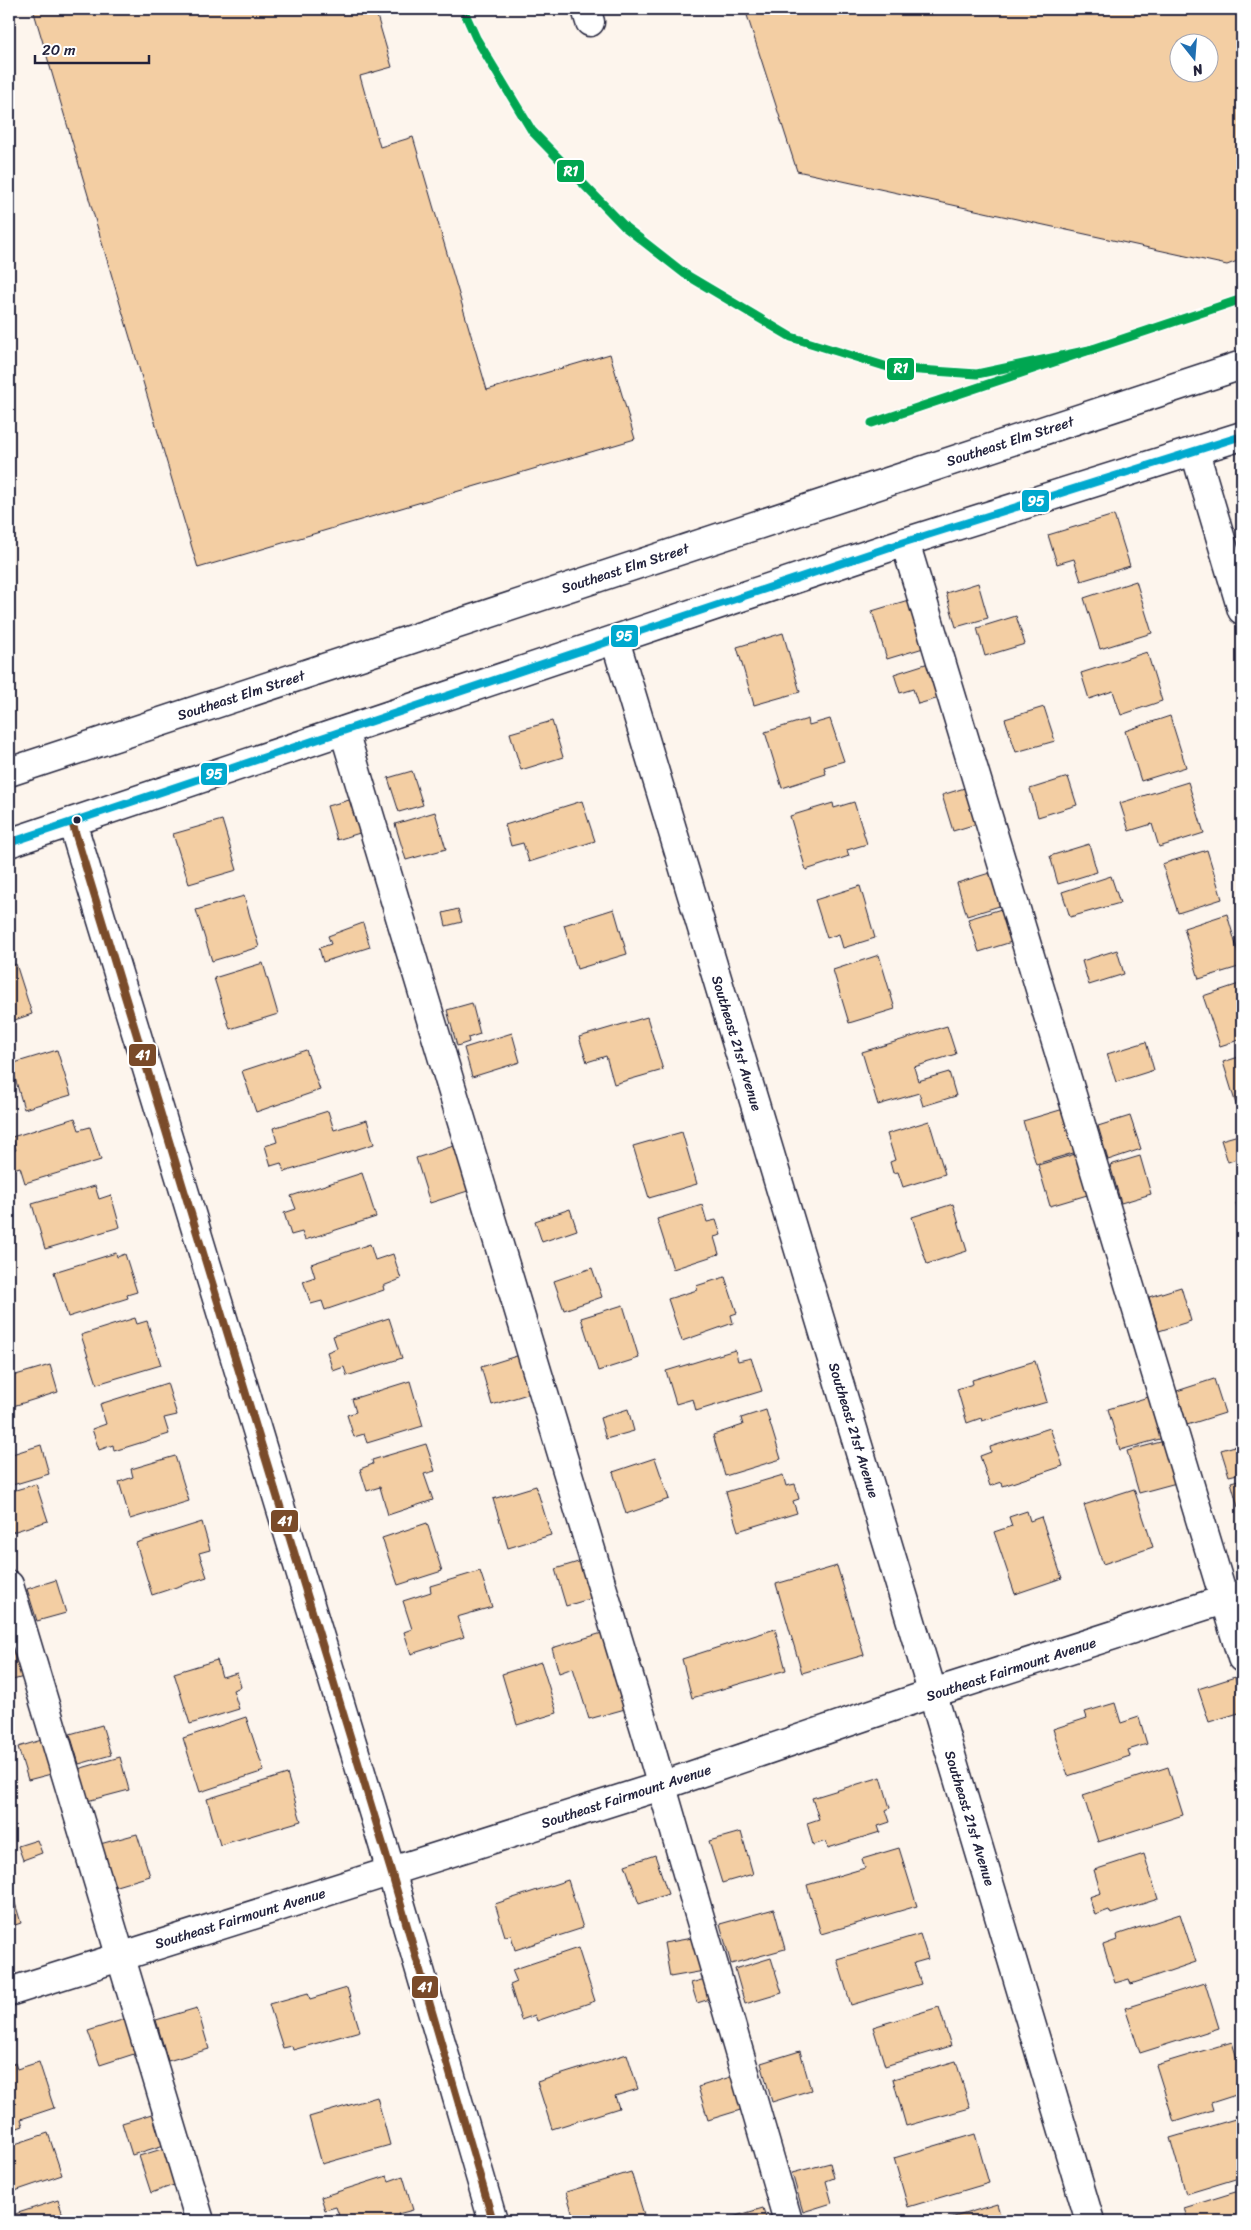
<svg xmlns="http://www.w3.org/2000/svg" width="1251" height="2230" font-family="Sriracha,sans-serif">
  <style>
    .building { fill: #f3cea3; stroke: #22223b; fill-rule: evenodd }
    .lines { fill: none; stroke-linecap: round; stroke-linejoin: round }
    .minor-casing { stroke: #22223b; stroke-width: 31 }
    .minor { stroke: #fff; stroke-width: 28 }
    .bus-1-casing { stroke: #fff; stroke-width: 11 }
    .bus-2-casing { stroke: #fff; stroke-width: 11 }
    .bus-1 { stroke: #7a4b2a; stroke-width: 8 }
    .bus-2 { stroke: #00a9ce; stroke-width: 8 }
    .rail-1-casing { stroke: #fff; stroke-width: 12 }
    .rail-1 { stroke: #00a651; stroke-width: 9 }
    .bus-dot { fill: #22223b; stroke: #fff; stroke-width: 2 }
    .labels { text-anchor: middle; stroke-width: 4.5; stroke-linejoin: round; paint-order: stroke }
    .street-label { font-size: 14px; fill: #22223b; stroke: #fff }
    .line-badge { stroke: #fff; stroke-width: 2 }
    .badge-label { font-size: 14px; text-anchor: middle; font-weight: bold; fill: #fff }
  </style>
  <rect width="100%" height="100%" fill="#fdf5ed"/>
  <filter id="ink" filterUnits="userSpaceOnUse"><feTurbulence type="fractalNoise" baseFrequency=".02" numOctaves="2"/><feDisplacementMap in="SourceGraphic" scale="10" xChannelSelector="R" yChannelSelector="G"/><feConvolveMatrix kernelMatrix="1 2 1 2 8 2 1 2 1" color-interpolation-filters="sRGB"/></filter>
  <g filter="url(#ink)">
    <g class="building">
      <path d="M33,9H375L392,67L360,76L380,147L413,137L487,390L610,354L635,439L198,568Z"/>
      <path d="M745,9H1242V255L1239,256L1240,260L1227,265L797,171ZM1178,42H1208V72H1178Z"/>
      <path d="M1114,515L1130,566L1081,581L1074,559L1057,564L1048,535Z"/>
      <path d="M1136,581L1152,633L1100,649L1084,598Z"/>
      <path d="M978,583L988,618L956,627L946,593Z"/>
      <path d="M915,598L930,646L887,659L872,611Z"/>
      <path d="M1016,616L1025,644L985,656L977,628Z"/>
      <path d="M783,633L800,692L754,705L737,647Z"/>
      <path d="M1147,652L1162,701L1121,715L1113,691L1089,699L1081,673Z"/>
      <path d="M932,662L943,697L918,704L913,689L900,693L894,674Z"/>
      <path d="M1044,707L1055,741L1016,752L1005,719Z"/>
      <path d="M1170,716L1186,767L1141,781L1125,731Z"/>
      <path d="M808,719L809,725L830,719L844,761L824,767L826,774L782,788L765,732Z"/>
      <path d="M552,721L563,757L521,770L510,733Z"/>
      <path d="M412,771L423,805L399,812L388,778Z"/>
      <path d="M1068,777L1077,805L1038,817L1030,789Z"/>
      <path d="M1188,782L1204,833L1159,847L1152,824L1129,831L1120,803Z"/>
      <path d="M971,786L983,822L953,831L942,795Z"/>
      <path d="M353,799L363,832L337,840L327,806Z"/>
      <path d="M582,801L595,841L529,862L523,843L511,846L505,825Z"/>
      <path d="M854,802L867,844L847,850L849,856L806,870L790,816L833,803L834,808Z"/>
      <path d="M435,812L446,849L406,860L395,824Z"/>
      <path d="M222,820L237,870L189,884L173,834Z"/>
      <path d="M1089,844L1097,872L1058,884L1050,856Z"/>
      <path d="M1207,850L1222,899L1178,913L1162,864Z"/>
      <path d="M996,871L1006,904L967,916L957,883Z"/>
      <path d="M1111,876L1120,903L1070,917L1062,892Z"/>
      <path d="M860,886L875,938L843,948L839,934L827,938L815,900Z"/>
      <path d="M244,896L259,947L212,961L196,910Z"/>
      <path d="M1008,907L1018,940L979,952L968,919Z"/>
      <path d="M458,909L462,922L446,926L443,913Z"/>
      <path d="M614,909L627,954L577,969L564,925Z"/>
      <path d="M1227,914L1242,966L1199,979L1184,928Z"/>
      <path d="M363,923L370,947L323,962L319,948L331,944L328,936Z"/>
      <path d="M1117,950L1124,974L1089,985L1082,961Z"/>
      <path d="M879,955L895,1009L849,1023L833,970Z"/>
      <path d="M263,963L278,1014L230,1029L214,978Z"/>
      <path d="M16,964L32,1014L9,1022V967Z"/>
      <path d="M1242,983V1039L1220,1046L1203,996Z"/>
      <path d="M472,1003L480,1034L468,1038L469,1042L457,1046L447,1010Z"/>
      <path d="M647,1017L663,1070L614,1084L606,1056L587,1062L579,1037Z"/>
      <path d="M947,1026L956,1054L914,1067L918,1081L949,1072L956,1096L923,1106L919,1093L878,1105L862,1052Z"/>
      <path d="M512,1033L520,1062L472,1077L464,1048Z"/>
      <path d="M1146,1042L1154,1070L1116,1082L1107,1054Z"/>
      <path d="M57,1050L71,1095L24,1109L11,1064Z"/>
      <path d="M306,1050L320,1090L256,1112L242,1071Z"/>
      <path d="M1242,1056V1110L1238,1111L1223,1062Z"/>
      <path d="M1067,1108L1080,1151L1036,1164L1023,1121Z"/>
      <path d="M328,1111L334,1130L367,1120L374,1144L284,1172L281,1163L271,1166L265,1146L277,1142L273,1128Z"/>
      <path d="M1130,1116L1141,1149L1108,1160L1098,1126Z"/>
      <path d="M75,1118L79,1130L90,1127L101,1160L25,1183L20,1167L13,1169L9,1156V1152L16,1150L12,1137Z"/>
      <path d="M929,1121L945,1174L903,1187L898,1172L893,1173L890,1162L895,1160L887,1134Z"/>
      <path d="M682,1132L697,1184L649,1198L633,1146Z"/>
      <path d="M1242,1134V1157L1228,1162L1221,1140Z"/>
      <path d="M460,1144L474,1189L430,1203L416,1158Z"/>
      <path d="M1082,1152L1094,1193L1050,1206L1038,1165Z"/>
      <path d="M1140,1156L1151,1194L1121,1203L1110,1165Z"/>
      <path d="M362,1173L376,1217L305,1240L302,1232L291,1235L284,1213L296,1209L291,1196Z"/>
      <path d="M95,1186L99,1199L111,1195L120,1227L45,1249L32,1204Z"/>
      <path d="M1242,1201V1223L1236,1203Z"/>
      <path d="M953,1204L967,1251L927,1264L912,1217Z"/>
      <path d="M702,1205L707,1222L716,1220L721,1235L714,1237L719,1254L673,1269L657,1219Z"/>
      <path d="M570,1209L577,1230L542,1242L535,1221Z"/>
      <path d="M370,1244L375,1260L393,1254L401,1279L383,1286L384,1290L325,1310L322,1301L311,1304L303,1281L315,1277L311,1264Z"/>
      <path d="M116,1253L117,1257L125,1254L137,1292L127,1295L128,1298L68,1317L54,1272Z"/>
      <path d="M592,1268L602,1297L564,1310L554,1281Z"/>
      <path d="M725,1277L737,1313L731,1315L733,1323L682,1341L668,1299L697,1290L696,1286Z"/>
      <path d="M1181,1287L1191,1321L1159,1331L1149,1297Z"/>
      <path d="M623,1305L639,1358L598,1371L581,1318Z"/>
      <path d="M135,1318L137,1324L147,1321L161,1365L97,1384L81,1335Z"/>
      <path d="M389,1318L402,1358L347,1376L344,1367L333,1371L327,1352L337,1348L333,1336Z"/>
      <path d="M735,1350L738,1361L751,1358L762,1391L696,1411L693,1399L676,1404L666,1371Z"/>
      <path d="M523,1354L534,1392L492,1405L481,1367Z"/>
      <path d="M1035,1361L1047,1402L982,1421L981,1418L967,1423L957,1389L973,1384L972,1380Z"/>
      <path d="M50,1365L58,1392L10,1407L9,1377Z"/>
      <path d="M1214,1379L1225,1413L1187,1425L1177,1391Z"/>
      <path d="M410,1381L423,1426L367,1443L364,1434L354,1437L347,1415L356,1412L352,1399Z"/>
      <path d="M167,1383L177,1415L164,1418L169,1434L114,1451L113,1445L99,1450L92,1429L106,1424L100,1404Z"/>
      <path d="M1155,1395L1167,1437L1120,1450L1108,1409Z"/>
      <path d="M628,1409L634,1431L606,1439L600,1418Z"/>
      <path d="M766,1410L781,1459L725,1476L713,1435L743,1425L741,1418Z"/>
      <path d="M1050,1428L1063,1466L1003,1486L1002,1482L990,1486L980,1456L991,1452L990,1447Z"/>
      <path d="M1168,1440L1180,1482L1139,1493L1127,1451Z"/>
      <path d="M426,1444L435,1471L424,1474L433,1500L388,1515L380,1487L367,1491L360,1469L373,1464L372,1460Z"/>
      <path d="M1242,1444V1473L1229,1476L1221,1450Z"/>
      <path d="M41,1445L49,1474L9,1486V1455Z"/>
      <path d="M175,1456L189,1501L130,1519L119,1482L133,1477L131,1469Z"/>
      <path d="M655,1458L669,1499L626,1514L613,1472Z"/>
      <path d="M783,1475L786,1486L795,1484L799,1499L793,1501L797,1513L738,1531L726,1492Z"/>
      <path d="M1242,1479V1506L1238,1507L1231,1482Z"/>
      <path d="M36,1484L48,1521L9,1533V1492Z"/>
      <path d="M536,1486L551,1535L508,1548L493,1499Z"/>
      <path d="M1134,1489L1153,1547L1103,1564L1084,1505Z"/>
      <path d="M1027,1511L1030,1521L1041,1517L1062,1578L1015,1594L994,1532L1012,1526L1009,1517Z"/>
      <path d="M202,1522L210,1550L199,1553L207,1577L152,1595L136,1543Z"/>
      <path d="M427,1523L442,1571L398,1585L382,1538Z"/>
      <path d="M585,1560L596,1597L566,1606L555,1569Z"/>
      <path d="M837,1566L864,1655L802,1673L776,1584Z"/>
      <path d="M480,1571L492,1607L457,1617L464,1637L411,1654L404,1632L412,1629L403,1601L431,1592L430,1586Z"/>
      <path d="M56,1580L66,1613L37,1621L27,1589Z"/>
      <path d="M775,1629L786,1670L692,1698L682,1659Z"/>
      <path d="M602,1633L625,1709L589,1719L573,1668L559,1673L552,1648Z"/>
      <path d="M14,1643L24,1677L9,1681V1644Z"/>
      <path d="M217,1660L222,1677L237,1673L241,1687L233,1690L239,1709L190,1724L174,1673Z"/>
      <path d="M541,1662L557,1713L517,1725L502,1674Z"/>
      <path d="M1235,1677L1242,1699V1712L1209,1722L1198,1689Z"/>
      <path d="M1115,1703L1121,1723L1139,1717L1147,1744L1128,1750L1130,1756L1068,1776L1053,1729L1087,1718L1085,1712Z"/>
      <path d="M246,1717L264,1771L200,1792L183,1738Z"/>
      <path d="M102,1725L111,1755L79,1764L70,1734Z"/>
      <path d="M45,1739L55,1773L28,1780L18,1747Z"/>
      <path d="M120,1757L129,1790L87,1801L78,1769Z"/>
      <path d="M1242,1765V1792L1235,1768Z"/>
      <path d="M1168,1767L1183,1815L1098,1842L1083,1795Z"/>
      <path d="M287,1774L301,1821L220,1845L207,1799Z"/>
      <path d="M881,1777L890,1808L886,1810L890,1822L878,1826L880,1832L828,1848L826,1841L813,1845L807,1823L819,1819L812,1798Z"/>
      <path d="M741,1832L753,1874L722,1883L709,1841Z"/>
      <path d="M137,1834L150,1876L113,1887L100,1844Z"/>
      <path d="M37,1840L42,1853L23,1860L18,1846Z"/>
      <path d="M899,1848L917,1906L821,1934L807,1885L865,1868L862,1859Z"/>
      <path d="M1144,1854L1158,1899L1111,1914L1109,1910L1095,1915L1089,1897L1101,1893L1094,1870Z"/>
      <path d="M655,1855L668,1894L639,1904L625,1865Z"/>
      <path d="M568,1880L583,1928L515,1950L511,1935L505,1936L495,1904Z"/>
      <path d="M9,1883L21,1923L9,1927Z"/>
      <path d="M774,1909L785,1949L731,1964L720,1924Z"/>
      <path d="M1180,1914L1196,1962L1131,1984L1129,1979L1115,1983L1103,1945L1117,1940L1116,1935Z"/>
      <path d="M920,1934L928,1959L914,1963L921,1984L851,2005L837,1959Z"/>
      <path d="M698,1937L704,1971L670,1977L664,1943Z"/>
      <path d="M578,1948L595,2001L537,2021L535,2015L521,2020L510,1985L517,1982L512,1970Z"/>
      <path d="M771,1958L782,1993L745,2004L735,1969Z"/>
      <path d="M705,1979L710,1999L697,2003L691,1983Z"/>
      <path d="M1205,1983L1219,2028L1140,2053L1125,2008Z"/>
      <path d="M347,1988L360,2031L293,2050L292,2046L283,2048L269,2004L308,1993L310,1999Z"/>
      <path d="M939,2007L951,2046L885,2066L873,2027Z"/>
      <path d="M197,2008L209,2049L168,2061L156,2020Z"/>
      <path d="M125,2019L137,2053L100,2065L88,2031Z"/>
      <path d="M1232,2042L1242,2075V2093L1211,2103L1213,2110L1174,2122L1156,2065Z"/>
      <path d="M800,2051L811,2090L772,2102L761,2063Z"/>
      <path d="M627,2054L638,2089L615,2096L619,2108L552,2129L537,2082Z"/>
      <path d="M956,2061L970,2108L906,2126L893,2079Z"/>
      <path d="M39,2062L54,2108L21,2119L23,2126L9,2131V2065L15,2063L17,2069Z"/>
      <path d="M737,2075L747,2108L708,2120L698,2087Z"/>
      <path d="M377,2097L390,2145L322,2164L309,2117Z"/>
      <path d="M155,2113L164,2145L132,2155L122,2123Z"/>
      <path d="M1242,2117V2177L1186,2194L1170,2138Z"/>
      <path d="M48,2133L62,2175L9,2193V2146Z"/>
      <path d="M975,2134L989,2183L908,2207L894,2158Z"/>
      <path d="M165,2148L177,2184L151,2193L139,2156Z"/>
      <path d="M830,2163L834,2178L826,2181L832,2203L803,2212L792,2173Z"/>
      <path d="M631,2172L645,2218L635,2221H575L566,2192Z"/>
      <path d="M387,2176L389,2181L403,2176L413,2210L398,2214L399,2218L387,2221H341L336,2207L325,2210L321,2197Z"/>
      <path d="M1242,2190V2221H1188L1184,2208Z"/>
      <path d="M58,2200L65,2221H9V2216Z"/>
      <path d="M997,2204L1002,2221H941Z"/>
      <path d="M763,2208L767,2221H719Z"/>
    </g>
    <g class="lines">
      <g class="minor-casing">
        <g id="minor">
          <path d="M586,9L590,22"/>
          <path d="M1195,452L1242,610"/>
          <path d="M905,542L1242,1658"/>
          <path d="M615,640L922,1658L1090,2221"/>
          <path d="M344,731L651,1749L788,2221"/>
          <path d="M9,772L1242,365"/>
          <path d="M72,822L391,1871L493,2221"/>
          <path d="M9,843L905,542L1242,436"/>
          <path d="M9,1585L200,2221"/>
          <path d="M9,1992L661,1786L933,1693L1242,1594"/>
        </g>
      </g>
      <use href="#minor" class="minor"/>
      <g class="bus-1-casing">
        <path id="bus-1" d="M72,822L391,1871L493,2221"/>
      </g>
      <g class="bus-2-casing">
        <path id="bus-2" d="M9,843L905,542L1242,436"/>
      </g>
      <use href="#bus-1" class="bus-1"/>
      <use href="#bus-2" class="bus-2"/>
      <g class="rail-1-casing">
        <g id="rail-1">
          <path d="M463,9L476,38L532,131L625,227L685,274L791,337L891,368L977,374L1094,349"/>
          <path d="M872,423L1242,299"/>
        </g>
      </g>
      <use href="#rail-1" class="rail-1"/>
    </g>
  </g>
  <circle class="bus-dot" cx="77" cy="820" r="4.5"/>
  <g class="labels">
    <g class="street-label">
      <text transform="translate(1010 441) rotate(-18)" y="5">Southeast Elm Street</text>
      <text transform="translate(625 568) rotate(-18)" y="5">Southeast Elm Street</text>
      <text transform="translate(241 695) rotate(-18)" y="5">Southeast Elm Street</text>
      <text transform="translate(737 1043) rotate(73)" y="5">Southeast 21st Avenue</text>
      <text transform="translate(854 1430) rotate(73)" y="5">Southeast 21st Avenue</text>
      <text transform="translate(1011 1669) rotate(-18)" y="5">Southeast Fairmount Avenue</text>
      <text transform="translate(626 1796) rotate(-18)" y="5">Southeast Fairmount Avenue</text>
      <text transform="translate(970 1818) rotate(73)" y="5">Southeast 21st Avenue</text>
      <text transform="translate(240 1918) rotate(-17)" y="5">Southeast Fairmount Avenue</text>
    </g>
  </g>
  <g class="line-badge">
    <rect x="556" y="159" width="29" height="24" rx="5" fill="#00a651"/>
    <rect x="886" y="357" width="29" height="24" rx="5" fill="#00a651"/>
    <rect x="1021" y="489" width="29" height="24" rx="5" fill="#00a9ce"/>
    <rect x="610" y="624" width="29" height="24" rx="5" fill="#00a9ce"/>
    <rect x="200" y="762" width="28" height="24" rx="5" fill="#00a9ce"/>
    <rect x="128" y="1043" width="29" height="24" rx="5" fill="#7a4b2a"/>
    <rect x="270" y="1509" width="29" height="24" rx="5" fill="#7a4b2a"/>
    <rect x="411" y="1975" width="28" height="24" rx="5" fill="#7a4b2a"/>
  </g>
  <g class="badge-label">
    <text x="571" y="176">R1</text>
    <text x="901" y="373">R1</text>
    <text x="1036" y="506">95</text>
    <text x="624" y="641">95</text>
    <text x="214" y="779">95</text>
    <text x="143" y="1060">41</text>
    <text x="285" y="1526">41</text>
    <text x="425" y="1992">41</text>
  </g>
  <rect width="1251" height="2230" fill="none" stroke="#fff" stroke-width="30"/>
  <rect x="15" y="15" width="1221" height="2200" fill="none" stroke="#22223b" stroke-width="2" filter="url(#ink)"/>
  <g transform="translate(1194 58) rotate(163)"><circle r="24" fill="#ffffff" stroke="#a7a7b1"/>
  <path d="M0-4L9 19L0 12L-9 19Z" fill="#1f6fb2"/>
  <text y="-8" font-size="14" font-weight="bold" text-anchor="middle" fill="#22223b">N</text>
  </g>
  <path d="M35 55v8h114v-8" fill="none" stroke="#22223b" stroke-width="2.5"/>
  <text x="42" y="55" font-size="15" fill="#22223b" stroke="#ffffff" stroke-width="4" paint-order="stroke">20 m</text>
</svg>
